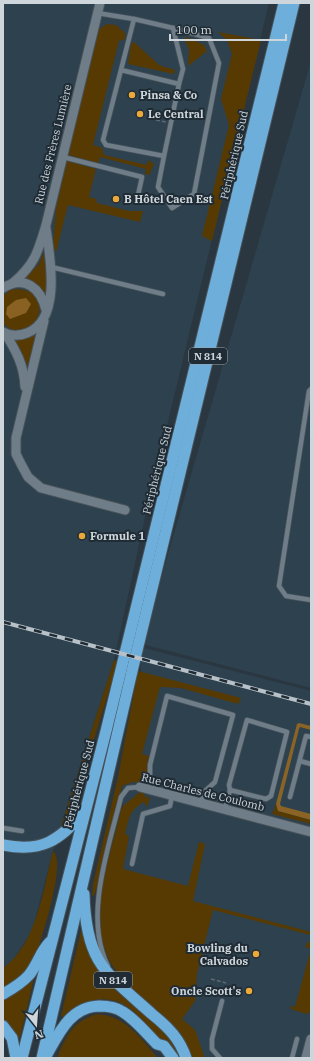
<svg xmlns="http://www.w3.org/2000/svg" width="314" height="1061" font-family="'IBM Plex Serif',serif">
  <style>
    .built { fill: #2d414e }
    .green { fill: #573a02 }
    .forest { fill: #896223 }
    .water { fill: #8b6425 }
    .lines { fill: none; stroke-linecap: round; stroke-linejoin: round }
    .service-casing { stroke: #475259; stroke-width: 6 }
    .minor-casing { stroke: #475259; stroke-width: 11 }
    .trunk-casing { stroke: #475259; stroke-width: 13 }
    .path { stroke: #5e6971; stroke-width: 1.5; stroke-dasharray: 4 2; stroke-linecap: butt }
    .service { stroke: #6f7d88; stroke-width: 4.5 }
    .minor { stroke: #6f7d88; stroke-width: 9 }
    .trunk { stroke: #6eaeda; stroke-width: 11 }
    .rail-casing { stroke: #b8c1c8; stroke-width: 4 }
    .rail { stroke: #202c35; stroke-width: 2.5; stroke-dasharray: 8; stroke-linecap: butt }
    .poi-dot { fill: #eba93a; stroke: #202c35; stroke-width: 1.5 }
    .labels { text-anchor: middle; stroke-width: 4; stroke-linejoin: round; paint-order: stroke }
    .shield { fill: #202c35; stroke: #9aa3aa; stroke-width: 1 }
    .shield-label { font-size: 10px; font-weight: bold; fill: #ced6dc }
    .poi-label { font-size: 11px; font-weight: bold; fill: #ced6dc; stroke: #202c35; text-anchor: start }
    .street-label { font-size: 11px; fill: #ced6dc; stroke: #202c35 }
  </style>
  <rect width="100%" height="100%" fill="#2a3740"/>
  <g class="built">
    <path d="M3,3H269L145,517L114,660L53,851L32,931L13,960L3,968Z"/>
    <path d="M311,61V688L142,644Z"/>
    <path d="M140,647L311,691V1058H201L115,961L124,813L121,785L141,672Z"/>
  </g>
  <g class="green">
    <path d="M107,24L116,25L125,33V39L119,41L93,145L102,148L104,155L147,165L148,160L154,164L149,175L145,174L146,169L100,157L98,163L68,155L99,29Z"/>
    <path d="M218,32L261,40L212,241L202,236L229,125L221,99L232,54L227,40Z"/>
    <path d="M187,37L204,45L207,51L188,66L189,49L184,39Z"/>
    <path d="M134,42L159,65L175,70L174,74L128,64L131,44Z"/>
    <path d="M67,161L96,169L89,197L96,199L97,203L129,211H143L140,222L68,205L56,252L53,247L56,208Z"/>
    <path d="M43,254H44L47,286L46,297L37,284L24,279L39,264Z"/>
    <path d="M17,289C63,292 29,352 3,323V296L10,290Z"/>
    <path d="M36,334L29,366H28L14,340L29,338Z"/>
    <path d="M114,660L118,661L70,818L59,832Z"/>
    <path d="M138,671L241,698L238,704L181,688L160,687L142,754L149,756L146,783L133,782L122,786L97,887L94,896L92,895L93,884L118,777Z"/>
    <path d="M141,791L145,793L144,796L150,798L147,807L144,802C129,810 129,819 125,834L129,836L123,869L188,886L199,842L205,844L193,901L311,932V935L213,910L197,974L195,1001L182,1019L195,1030L205,1058H188C183,1049 179,1037 172,1028C156,1008 133,993 117,972C82,927 110,859 121,810L123,806Z"/>
    <path d="M276,804L278,811L311,820V824L272,814Z"/>
    <path d="M53,851C67,862 41,941 35,957L29,968L3,989V968C37,944 43,889 53,851Z"/>
    <path d="M82,927L88,947L167,1032L182,1058H176C168,1047 159,1037 150,1028C144,1022 138,1015 132,1010C111,992 81,998 63,1017L61,1016Z"/>
    <path d="M308,942H311V1012L306,1014L291,1009L290,1006L295,1007L311,949L305,947Z"/>
    <path d="M32,977L34,978L20,1037L18,1038L11,1027L3,1021V999Z"/>
    <path d="M97,1014C125,1015 141,1039 158,1058H57C66,1036 73,1021 97,1014Z"/>
  </g>
  <path class="forest" d="M26,298L31,304L26,313L10,319L6,314L7,307L16,300Z"/>
  <path class="water" d="M299,723L311,726V730L300,727L299,729L280,804L281,806L311,814V820L282,812L278,811L276,804L297,724Z"/>
  <g class="lines">
    <g class="service-casing">
      <g id="service">
        <path d="M97,13L134,19L103,140L106,145L164,156L179,84L121,70"/>
        <path d="M134,19L173,28L183,69L179,84"/>
        <path d="M164,156L158,187L172,208L194,194L219,63L209,38L173,28"/>
        <path d="M63,157L142,177L137,200"/>
        <path d="M51,267L163,294"/>
        <path d="M311,389L309,391L279,586L286,596L311,600"/>
        <path d="M300,761L311,764"/>
        <path d="M148,789L150,780V765L167,696L233,715L215,782L204,792L201,803"/>
        <path d="M290,797L306,736L311,737"/>
        <path d="M225,809L230,790L266,799L271,796L287,732L247,720L229,785L230,790"/>
        <path d="M3,828L22,831"/>
        <path d="M132,864L143,814L170,806L172,795"/>
        <path d="M108,966C83,917 109,847 121,797L128,788L140,787"/>
        <path d="M220,1058L212,1049V1039L222,1001"/>
        <path d="M292,1058L297,1039"/>
      </g>
    </g>
    <g class="minor-casing">
      <g id="minor">
        <path d="M13,283C35,264 38,252 46,225L100,3"/>
        <path d="M3,288C25,274 41,289 46,310"/>
        <path d="M44,321L16,438V454L21,464L28,477L41,488L125,510"/>
        <path d="M3,332C9,336 20,336 27,333C62,320 50,257 46,228"/>
        <path d="M5,333C16,351 24,365 25,387"/>
        <path d="M140,787L311,832"/>
        <path d="M306,1058L311,1039"/>
      </g>
    </g>
    <g class="trunk-casing">
      <g id="trunk">
        <path d="M3,845C43,853 58,840 84,813"/>
        <path d="M84,894C86,963 105,972 153,1015C168,1027 180,1039 186,1058"/>
        <path d="M3,994C12,989 22,983 29,975C38,964 40,952 50,942"/>
        <path d="M3,1026L12,1038L16,1058"/>
        <path d="M46,1056C59,1033 70,1007 99,1006C108,1006 116,1007 123,1012C136,1020 146,1033 157,1044L164,1046L173,1058"/>
        <path d="M22,1058L106,731L284,3"/>
        <path d="M42,1058L133,667L294,3"/>
      </g>
    </g>
    <g class="path">
      <path d="M156,120L166,122"/>
      <path d="M220,945L230,948"/>
      <path d="M211,979L226,983"/>
    </g>
    <use href="#service" class="service"/>
    <use href="#minor" class="minor"/>
    <use href="#trunk" class="trunk"/>
    <g class="rail-casing">
      <path id="rail" d="M3,622L311,704"/>
    </g>
    <use href="#rail" class="rail"/>
  </g>
  <g class="poi-dot">
    <circle cx="132" cy="95" r="4"/>
    <circle cx="140" cy="114" r="4"/>
    <circle cx="116" cy="199" r="4"/>
    <circle cx="82" cy="536" r="4"/>
    <circle cx="256" cy="954" r="4"/>
    <circle cx="249" cy="991" r="4"/>
  </g>
  <g class="labels">
    <g class="shield">
      <rect x="189" y="348" width="38" height="16" rx="3"/>
      <rect x="94" y="972" width="38" height="16" rx="3"/>
    </g>
    <g class="shield-label">
      <text x="208" y="360">N 814</text>
      <text x="113" y="984">N 814</text>
    </g>
    <g class="poi-label">
      <text x="140" y="99">Pinsa &amp; Co</text>
      <text x="148" y="118">Le Central</text>
      <text x="124" y="203">B Hôtel Caen Est</text>
      <text x="90" y="540">Formule 1</text>
      <text x="248" y="952" text-anchor="end">Bowling du<tspan x="248" dy="13">Calvados</tspan></text>
      <text x="241" y="995" text-anchor="end">Oncle Scott's</text>
    </g>
    <g class="street-label">
      <text transform="translate(53 144) rotate(-76)" y="4">Rue des Frères Lumière</text>
      <text transform="translate(234 155) rotate(-77)" y="4">Périphérique Sud</text>
      <text transform="translate(157 470) rotate(-76)" y="4">Périphérique Sud</text>
      <text transform="translate(79 784) rotate(-75)" y="4">Périphérique Sud</text>
      <text transform="translate(203 792) rotate(14)" y="4">Rue Charles de Coulomb</text>
    </g>
  </g>
  <rect width="314" height="1061" fill="none" stroke="#ced6dc" stroke-width="8"/>
  <g transform="translate(36 1025) rotate(163)" stroke="#202c35" stroke-width="3" paint-order="stroke">
  <path d="M0-3L7 15L0 10L-7 15Z" fill="#ced6dc"/>
  <text y="-6" font-size="11" font-weight="bold" text-anchor="middle" fill="#ced6dc">N</text>
  </g>
  <path d="M170 34v6h116v-6" fill="none" stroke="#ced6dc" stroke-width="2"/>
  <text x="176" y="34" font-size="12" fill="#ced6dc" stroke="#202c35" stroke-width="3" paint-order="stroke">100 m</text>
</svg>
